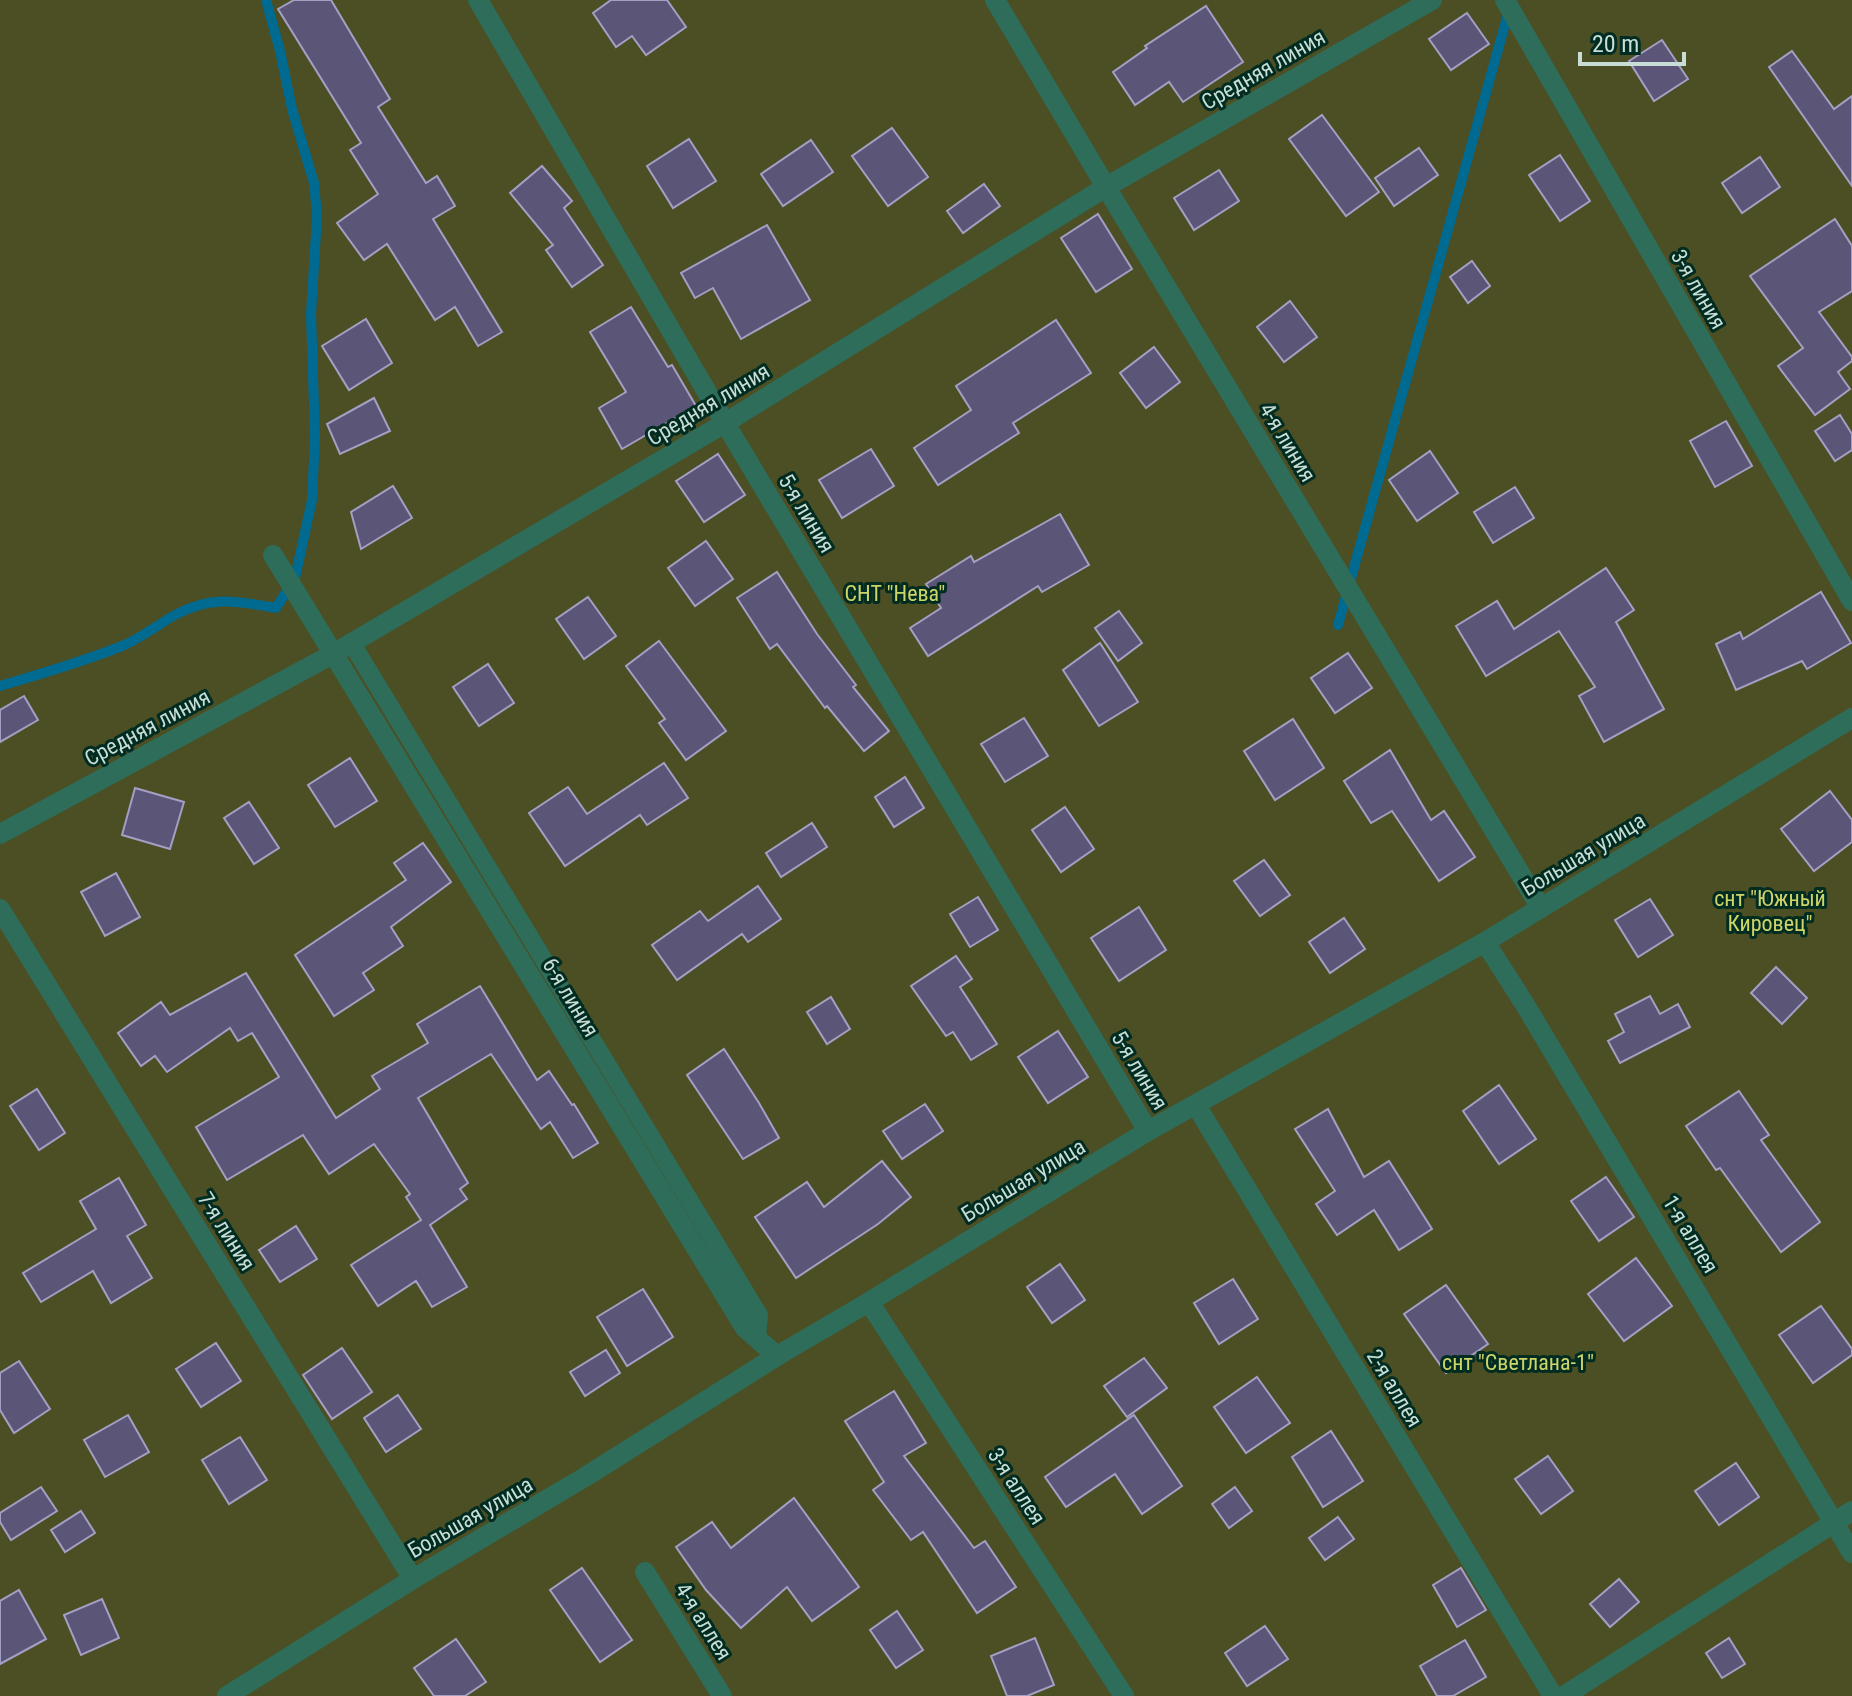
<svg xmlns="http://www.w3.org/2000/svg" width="1852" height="1696" font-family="'Roboto Condensed',sans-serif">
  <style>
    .green { fill: #4c4e24 }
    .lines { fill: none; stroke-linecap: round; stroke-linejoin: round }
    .stream { stroke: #006a90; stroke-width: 10 }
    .building { fill: #5b5677; stroke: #a49fc4; stroke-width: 2 }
    .lane { stroke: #2e6d5a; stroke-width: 18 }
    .street { stroke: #2e6d5a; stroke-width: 20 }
    .labels { text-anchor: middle; stroke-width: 6; stroke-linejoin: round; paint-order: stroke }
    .street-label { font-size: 22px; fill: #c7ddd5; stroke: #002c21 }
    .park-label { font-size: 22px; fill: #cfd469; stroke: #002c21 }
  </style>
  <rect width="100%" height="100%" fill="#08362a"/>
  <rect class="green" x="0" y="0" width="1852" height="1696"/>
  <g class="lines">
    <g class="stream">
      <path d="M1338,625L1509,10"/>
      <path d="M0,686C41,674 82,662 122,646C141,638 157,625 175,615C211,595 238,601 276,608L295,578L312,500L315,437L311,314L317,216L314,183L292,109L280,51L266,0"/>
    </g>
  </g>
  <g class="building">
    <path d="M294,0H331L390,99L378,107L426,183L437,176L455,206L433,219L502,332L478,346L455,307L435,320L387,244L364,260L337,223L378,194L350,150L361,143L278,9Z"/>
    <path d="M611,0H667L686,27L646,55L632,36L616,47L593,13Z"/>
    <path d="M1206,6L1243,62L1183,102L1169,82L1135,105L1113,72L1147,48L1145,46Z"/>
    <path d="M1467,13L1489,44L1451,70L1429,39Z"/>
    <path d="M1662,40L1688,79L1654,101L1629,61Z"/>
    <path d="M1792,51L1834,109L1852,96V186L1769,67Z"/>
    <path d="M1322,115L1379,192L1346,216L1289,139Z"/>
    <path d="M892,128L928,177L888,206L852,156Z"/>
    <path d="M689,139L716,181L673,208L647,166Z"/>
    <path d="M811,140L833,172L783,206L761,174Z"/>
    <path d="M1419,148L1438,175L1394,206L1375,178Z"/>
    <path d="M1560,155L1590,201L1560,221L1529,175Z"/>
    <path d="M1760,157L1780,187L1742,213L1722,183Z"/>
    <path d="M542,166L572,201L564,208L603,265L572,287L546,250L553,245L510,193Z"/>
    <path d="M1219,170L1239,201L1194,230L1174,198Z"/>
    <path d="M984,184L1000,206L963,233L947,211Z"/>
    <path d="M1098,214L1132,269L1096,292L1061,238Z"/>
    <path d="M1835,219L1852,246V291L1819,312L1852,357V361L1838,372L1850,389L1815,415L1778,366L1803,348L1750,276Z"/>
    <path d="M767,225L810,300L741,339L713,288L695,298L681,273Z"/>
    <path d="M1472,261L1490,286L1468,303L1450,277Z"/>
    <path d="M1290,301L1317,337L1284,362L1257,327Z"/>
    <path d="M631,307L668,367L672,365L696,406L622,449L599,408L626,392L590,332Z"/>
    <path d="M366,319L392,363L349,390L322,346Z"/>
    <path d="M1056,320L1091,373L1013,423L1019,433L938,485L914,448L971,410L956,386Z"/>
    <path d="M1154,347L1180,382L1146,408L1120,373Z"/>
    <path d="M374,398L390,431L340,454L327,424Z"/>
    <path d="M1840,415L1852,434V450L1835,461L1815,431Z"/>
    <path d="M1726,421L1752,466L1715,487L1690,441Z"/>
    <path d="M871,449L894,486L842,518L819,480Z"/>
    <path d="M1430,451L1458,493L1417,521L1389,480Z"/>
    <path d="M718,454L745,495L704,522L676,481Z"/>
    <path d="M393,486L412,518L361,549L351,512Z"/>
    <path d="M1515,487L1534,518L1493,543L1474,512Z"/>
    <path d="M1060,514L1089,565L1042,592L1038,586L928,656L910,628L941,608L926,584L971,556L974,562Z"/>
    <path d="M706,541L733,579L695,606L668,568Z"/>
    <path d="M1606,568L1634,610L1616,622L1664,709L1604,742L1579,696L1595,687L1559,631L1486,676L1456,626L1497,601L1514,629Z"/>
    <path d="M777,572L817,634L856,685L853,687L889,731L864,751L827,706L825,708L777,644L770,649L737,598Z"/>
    <path d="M1821,592L1851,643L1807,669L1802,661L1736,690L1716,644L1740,632L1743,639Z"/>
    <path d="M588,597L616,636L584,659L556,619Z"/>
    <path d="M1119,611L1142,643L1118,661L1095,628Z"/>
    <path d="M659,641L726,731L686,760L659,723L665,719L626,666Z"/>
    <path d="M1100,643L1138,702L1099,726L1063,670Z"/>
    <path d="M1348,653L1372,688L1335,713L1311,678Z"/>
    <path d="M488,664L514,703L479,726L453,687Z"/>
    <path d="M24,696L38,720L0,742V710Z"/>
    <path d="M1024,718L1048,756L1005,782L981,744Z"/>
    <path d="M1293,719L1324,768L1275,800L1244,751Z"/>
    <path d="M1390,750L1431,820L1444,811L1475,857L1439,881L1392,811L1371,823L1344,781Z"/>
    <path d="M350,758L377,801L335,827L308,785Z"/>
    <path d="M664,763L688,798L647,825L640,815L565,866L529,813L568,787L587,814Z"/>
    <path d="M905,777L924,808L894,827L875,797Z"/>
    <path d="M135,788L184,802L170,849L122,835Z"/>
    <path d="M1830,791L1852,820V842L1814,871L1781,829Z"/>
    <path d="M249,802L279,848L254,864L224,818Z"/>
    <path d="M1065,807L1094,849L1061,872L1032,830Z"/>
    <path d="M812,823L827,847L781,877L766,853Z"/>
    <path d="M423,843L451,882L391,927L403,946L363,973L374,990L334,1016L295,955L406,880L394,863Z"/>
    <path d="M1264,860L1290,895L1260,916L1234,881Z"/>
    <path d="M116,873L140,917L105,936L81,892Z"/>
    <path d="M758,886L781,919L748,942L742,934L677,980L652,945L700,911L708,921Z"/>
    <path d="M978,897L998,930L970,947L950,914Z"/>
    <path d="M1650,899L1673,935L1638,957L1615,920Z"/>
    <path d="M1139,907L1166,950L1119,981L1091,938Z"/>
    <path d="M1344,918L1365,949L1330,973L1309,942Z"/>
    <path d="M956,956L972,979L960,987L997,1044L971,1060L953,1032L946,1036L911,986Z"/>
    <path d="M1776,967L1807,998L1782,1024L1751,993Z"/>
    <path d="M246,973L336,1118L380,1089L372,1076L428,1043L417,1024L480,986L537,1080L549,1071L572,1105L574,1104L598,1143L573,1158L550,1122L541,1129L491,1054L418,1098L468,1183L460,1189L467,1199L430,1225L467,1287L432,1307L416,1281L378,1306L351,1265L421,1220L406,1197L410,1194L374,1144L329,1174L303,1135L227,1180L196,1127L279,1077L252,1033L238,1041L230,1028L167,1072L155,1056L141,1066L118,1033L161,1002L170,1015Z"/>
    <path d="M1650,996L1660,1014L1678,1004L1690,1027L1620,1063L1608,1041L1624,1032L1615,1014Z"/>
    <path d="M831,997L850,1029L827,1044L807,1012Z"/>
    <path d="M1058,1031L1088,1077L1048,1103L1018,1057Z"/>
    <path d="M724,1049L759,1103L779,1138L743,1159L687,1075Z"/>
    <path d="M1499,1085L1536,1139L1499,1164L1463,1111Z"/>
    <path d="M37,1089L65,1133L39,1150L10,1106Z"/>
    <path d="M1739,1091L1769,1135L1761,1140L1820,1222L1781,1252L1720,1168L1716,1170L1686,1126Z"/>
    <path d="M925,1104L943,1131L902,1159L883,1131Z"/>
    <path d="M1328,1109L1364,1177L1389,1161L1432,1229L1399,1250L1374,1210L1337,1235L1316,1204L1335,1191L1295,1129Z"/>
    <path d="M882,1161L911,1197L878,1224L796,1278L755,1217L807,1182L824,1207Z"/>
    <path d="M1606,1177L1634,1217L1599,1241L1571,1201Z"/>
    <path d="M119,1178L146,1225L127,1236L152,1278L111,1303L93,1271L41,1302L23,1273L96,1229L80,1201Z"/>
    <path d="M296,1226L317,1259L280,1282L259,1250Z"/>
    <path d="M1636,1258L1672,1306L1624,1341L1588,1294Z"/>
    <path d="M1060,1264L1085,1300L1052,1323L1027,1287Z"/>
    <path d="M1233,1279L1258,1319L1219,1344L1194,1303Z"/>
    <path d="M1446,1285L1488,1344L1446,1373L1404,1314Z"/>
    <path d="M643,1289L673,1337L627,1366L597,1317Z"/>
    <path d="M1821,1306L1852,1349V1355L1813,1383L1779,1335Z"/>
    <path d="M216,1343L241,1381L201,1407L176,1369Z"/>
    <path d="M342,1348L372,1392L332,1419L303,1375Z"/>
    <path d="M606,1350L620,1373L585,1396L570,1372Z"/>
    <path d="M1144,1358L1167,1388L1127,1417L1104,1386Z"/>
    <path d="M19,1361L50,1409L14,1433L0,1410V1373Z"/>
    <path d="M1257,1377L1290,1423L1246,1453L1214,1407Z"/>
    <path d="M894,1391L926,1443L904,1456L974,1548L985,1541L1016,1587L977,1613L923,1532L911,1540L873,1490L884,1482L845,1421Z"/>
    <path d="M398,1395L421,1429L386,1452L364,1418Z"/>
    <path d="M128,1415L149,1452L105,1477L84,1440Z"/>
    <path d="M1134,1415L1182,1486L1142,1514L1115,1474L1066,1507L1045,1477Z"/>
    <path d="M1331,1431L1363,1481L1323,1507L1292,1457Z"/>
    <path d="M240,1437L267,1480L229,1504L202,1460Z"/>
    <path d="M1548,1456L1573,1491L1541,1514L1515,1479Z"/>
    <path d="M1736,1463L1759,1497L1719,1525L1695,1491Z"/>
    <path d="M41,1487L57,1511L11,1540L0,1522V1513Z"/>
    <path d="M1235,1487L1252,1511L1229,1528L1212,1504Z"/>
    <path d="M794,1498L859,1587L812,1621L787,1587L741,1628L706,1590L676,1547L712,1522L731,1548Z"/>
    <path d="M81,1511L95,1533L65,1552L51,1530Z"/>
    <path d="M1338,1517L1354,1539L1325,1560L1309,1538Z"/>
    <path d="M582,1568L632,1640L600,1662L550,1590Z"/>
    <path d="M1461,1568L1486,1610L1457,1627L1433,1585Z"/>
    <path d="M1619,1579L1639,1602L1610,1627L1590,1604Z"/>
    <path d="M19,1590L46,1639L0,1664V1601Z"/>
    <path d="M102,1599L119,1638L81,1655L64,1615Z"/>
    <path d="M897,1611L923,1650L896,1668L870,1630Z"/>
    <path d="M1265,1626L1288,1659L1247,1686L1225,1653Z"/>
    <path d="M1035,1638L1054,1685L1027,1696H1007L991,1656Z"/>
    <path d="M1729,1638L1745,1664L1722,1678L1706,1653Z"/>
    <path d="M456,1639L486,1682L465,1696H434L414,1668Z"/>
    <path d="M1465,1640L1486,1677L1453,1696H1437L1420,1666Z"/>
  </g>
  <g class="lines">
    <path class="lane" d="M351,642L759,1315L757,1338"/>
    <g class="street">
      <path d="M478,0L725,423L1148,1131"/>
      <path d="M995,0L1106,187L1541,908"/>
      <path d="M1505,0L1852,601"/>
      <path d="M273,555L745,1328L777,1356"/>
      <path d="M0,834L333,654L725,423L1106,187L1432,0"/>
      <path d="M0,909L413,1579"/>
      <path d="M1485,942L1524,1003L1852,1553"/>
      <path d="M1196,1105L1553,1696"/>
      <path d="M869,1302L1124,1696"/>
      <path d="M645,1572L722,1696"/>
      <path d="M227,1696L413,1579L585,1477L777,1356L869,1302L1148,1131L1485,942L1852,718"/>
      <path d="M1564,1696L1852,1511"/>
    </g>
  </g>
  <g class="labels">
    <g class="street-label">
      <text transform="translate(1263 69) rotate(-30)" y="8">Средняя линия</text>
      <text transform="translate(1699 289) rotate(60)" y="8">3-я линия</text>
      <text transform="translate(708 404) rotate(-31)" y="8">Средняя линия</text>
      <text transform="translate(1288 442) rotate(59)" y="8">4-я линия</text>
      <text transform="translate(807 513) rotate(59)" y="8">5-я линия</text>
      <text transform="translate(147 727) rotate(-28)" y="8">Средняя линия</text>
      <text transform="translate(1583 854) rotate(-31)" y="8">Большая улица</text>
      <text transform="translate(571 997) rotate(59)" y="8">6-я линия</text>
      <text transform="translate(1140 1070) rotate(59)" y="8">5-я линия</text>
      <text transform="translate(1023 1180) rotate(-31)" y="8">Большая улица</text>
      <text transform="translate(227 1231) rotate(58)" y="8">7-я линия</text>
      <text transform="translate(1691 1234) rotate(59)" y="8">1-я аллея</text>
      <text transform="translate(1395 1388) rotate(59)" y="8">2-я аллея</text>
      <text transform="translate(1017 1486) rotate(57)" y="8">3-я аллея</text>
      <text transform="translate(470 1517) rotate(-30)" y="8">Большая улица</text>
      <text transform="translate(704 1621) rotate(58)" y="8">4-я аллея</text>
    </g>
    <g class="park-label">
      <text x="895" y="601">СНТ "Нева"</text>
      <text x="1770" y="906">снт "Южный<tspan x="1770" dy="25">Кировец"</tspan></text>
      <text x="1518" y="1370">снт "Светлана-1"</text>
    </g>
  </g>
  <path d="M1580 52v12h104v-12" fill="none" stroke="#c7ddd5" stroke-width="4"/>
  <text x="1592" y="52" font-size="24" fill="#c7ddd5" stroke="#002c21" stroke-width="6" paint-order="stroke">20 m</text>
</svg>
